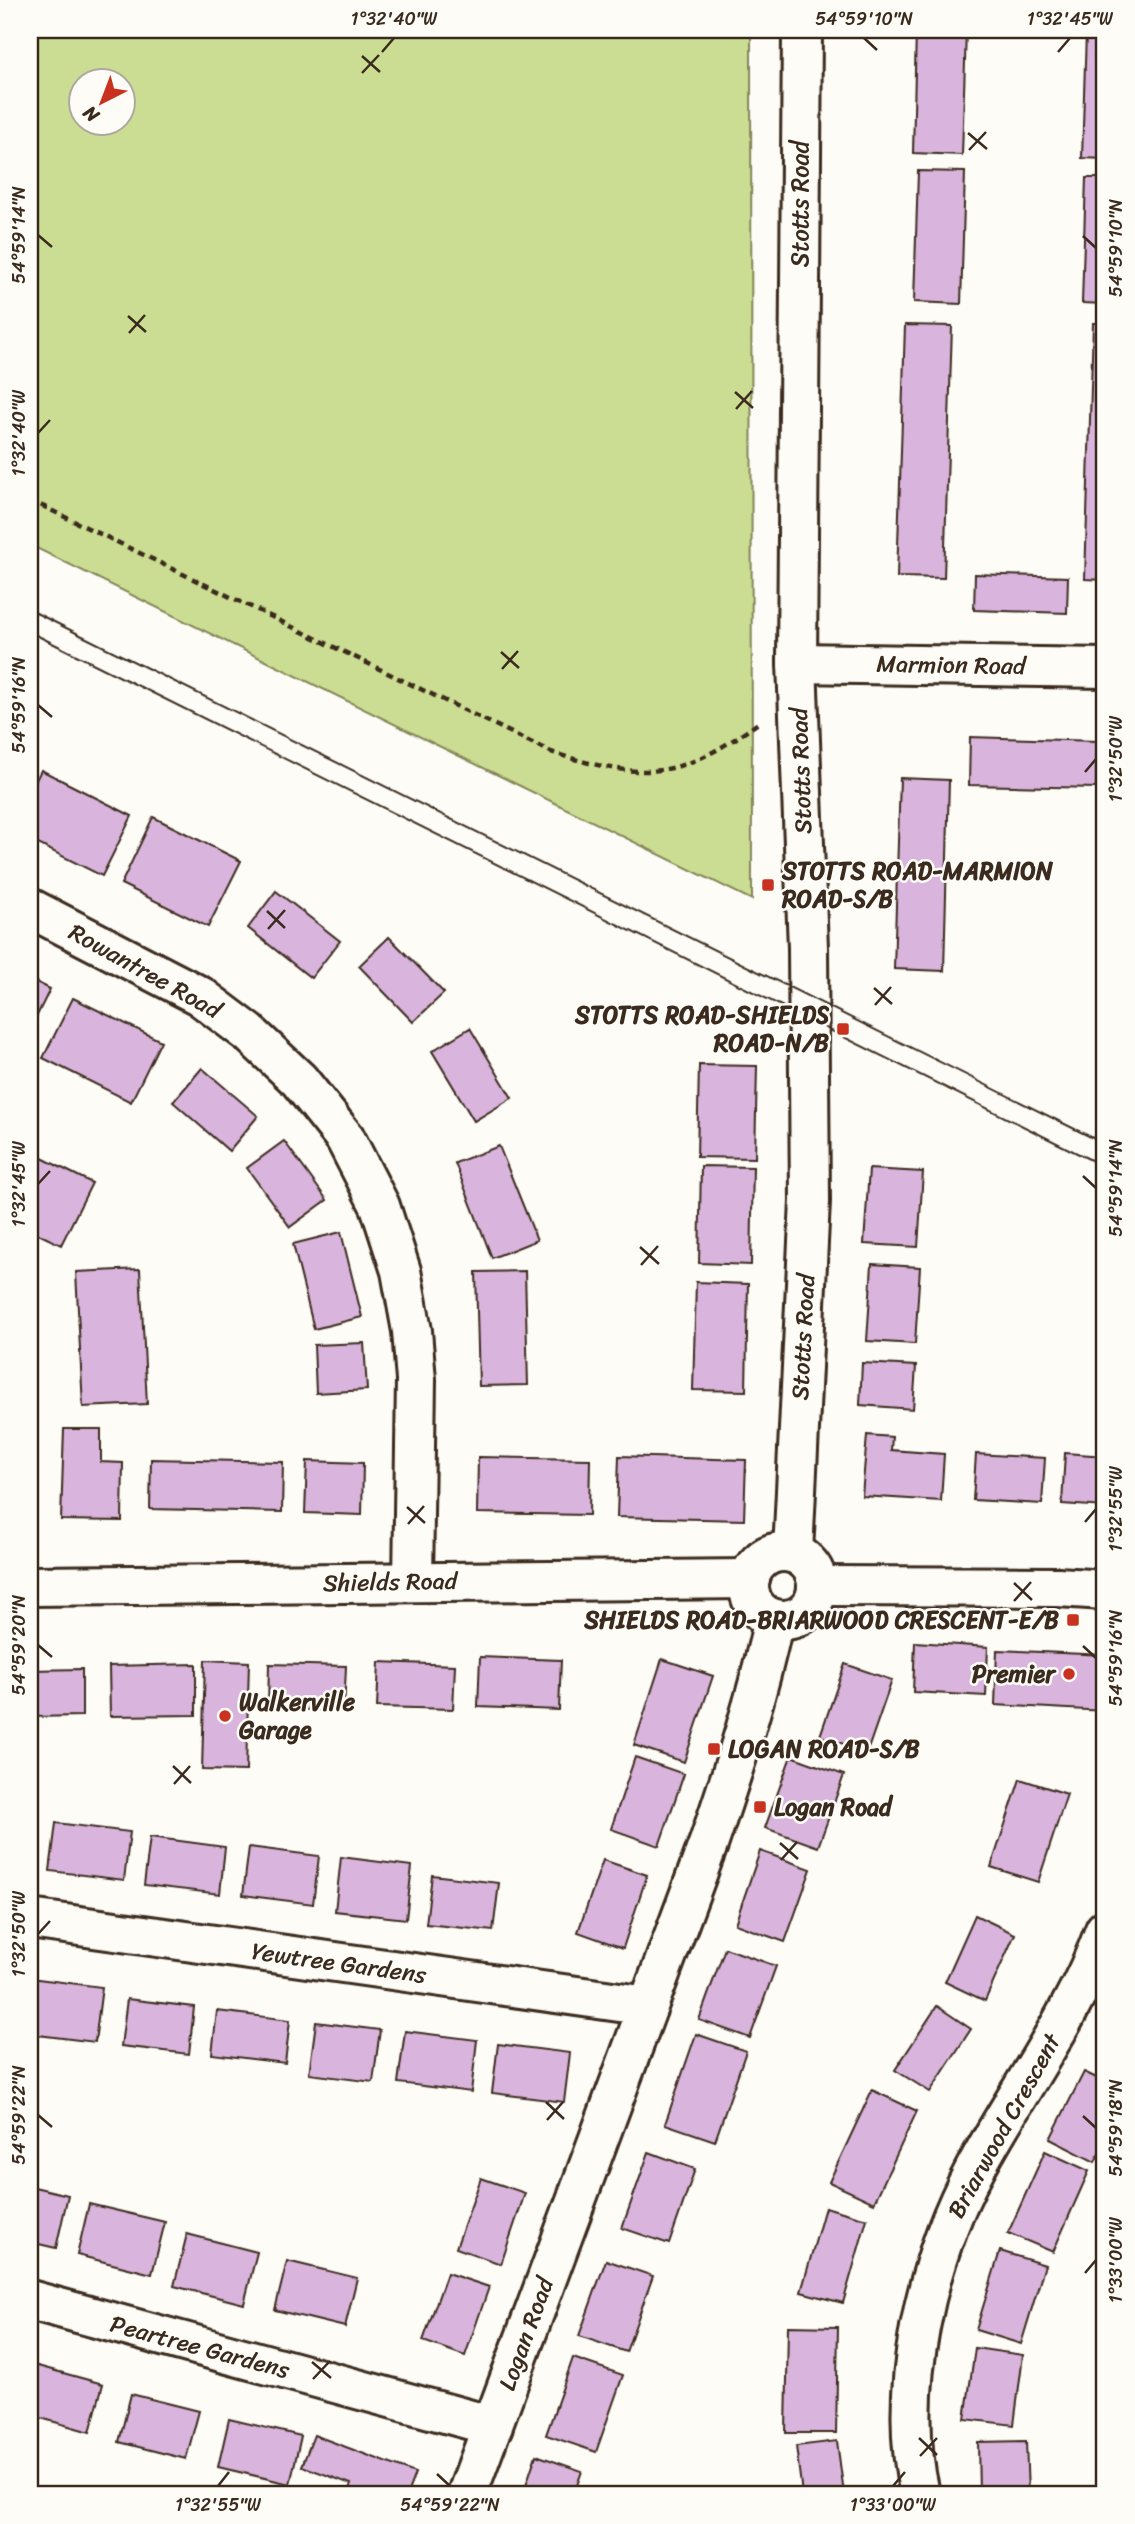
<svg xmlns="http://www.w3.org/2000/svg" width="1135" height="2524" font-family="Sriracha,sans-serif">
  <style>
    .green { fill: #cbdd92; stroke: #838458; stroke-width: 2; fill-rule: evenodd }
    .building { fill: #d9b4dd; stroke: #3b2a1e; stroke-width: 2 }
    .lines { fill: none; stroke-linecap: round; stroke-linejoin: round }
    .minor-casing { stroke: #3b2a1e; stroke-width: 44 }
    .major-casing { stroke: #3b2a1e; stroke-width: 44 }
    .path { stroke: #3b2a1e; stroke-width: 4.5; stroke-dasharray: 7 5; stroke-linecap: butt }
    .minor { stroke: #fdfcf7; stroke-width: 38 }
    .major { stroke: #fdfcf7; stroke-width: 38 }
    .tram { stroke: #3b2a1e; stroke-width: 2 }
    .ticks { fill: none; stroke: #3b2a1e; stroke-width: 2.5 }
    .poi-dot { fill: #c8321e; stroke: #fdfcf7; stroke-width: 2.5 }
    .labels { text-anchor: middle; stroke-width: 5; stroke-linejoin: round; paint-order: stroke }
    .street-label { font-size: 24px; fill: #3b2a1e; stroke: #fdfcf7 }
    .poi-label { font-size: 24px; font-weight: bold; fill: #3b2a1e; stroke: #fdfcf7; text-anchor: start }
    .neatline { fill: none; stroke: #3b2a1e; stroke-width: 2.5 }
    .ticks-label { font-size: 18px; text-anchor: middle; fill: #3b2a1e }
  </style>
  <rect width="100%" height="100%" fill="#fdfcf7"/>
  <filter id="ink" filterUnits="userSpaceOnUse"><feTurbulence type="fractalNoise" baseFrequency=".0143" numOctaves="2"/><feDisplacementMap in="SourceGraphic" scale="14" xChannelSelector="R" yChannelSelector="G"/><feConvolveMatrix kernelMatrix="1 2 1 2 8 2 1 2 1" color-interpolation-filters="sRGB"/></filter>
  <g filter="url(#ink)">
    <path class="green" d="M30,30H751L752,900L30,545ZM80,80H122V122H80Z"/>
    <g class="building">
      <path d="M916,30H966L962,155L913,153Z"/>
      <path d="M1086,32L1105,33V159L1082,158Z"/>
      <path d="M918,171L965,172L961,304L914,302Z"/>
      <path d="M1086,178H1105V304L1082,303Z"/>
      <path d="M1093,323H1105V580L1085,579Z"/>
      <path d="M905,325L952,326L944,578L897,577Z"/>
      <path d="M975,574L1068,577L1067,613L974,610Z"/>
      <path d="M970,737L1097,741L1096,788L969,785Z"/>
      <path d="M41,770L132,816L102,876L30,840V792Z"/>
      <path d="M900,778L949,780L944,971L894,969Z"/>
      <path d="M153,817L241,861L208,927L121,884Z"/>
      <path d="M276,891L340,941L311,978L248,928Z"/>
      <path d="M389,937L444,993L413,1022L359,966Z"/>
      <path d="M30,979L50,989L30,1030Z"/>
      <path d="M73,998L161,1041L131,1102L43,1058Z"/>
      <path d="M470,1028L512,1098L474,1121L432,1051Z"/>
      <path d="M699,1065L757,1066L755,1158L697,1157Z"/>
      <path d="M202,1068L258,1116L229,1151L173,1102Z"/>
      <path d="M284,1141L327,1200L290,1227L247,1168Z"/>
      <path d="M499,1146L537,1240L492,1258L455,1163Z"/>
      <path d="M30,1152L92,1183L61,1245L30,1230Z"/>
      <path d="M701,1166L753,1167L751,1265L699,1263Z"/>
      <path d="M869,1169L923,1172L918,1247L864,1244Z"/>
      <path d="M341,1232L362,1317L314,1329L293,1244Z"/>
      <path d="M872,1264L920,1267L915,1344L867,1341Z"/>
      <path d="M140,1269L147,1404L83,1407L76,1272Z"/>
      <path d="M525,1271L528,1385L479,1386L476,1272Z"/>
      <path d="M696,1282L748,1284L746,1391L693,1390Z"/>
      <path d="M364,1343L367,1390L316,1393L314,1345Z"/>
      <path d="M862,1363L916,1366L913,1409L860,1405Z"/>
      <path d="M64,1429H101V1462L123,1463L122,1521L61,1520Z"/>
      <path d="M867,1435L892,1437L891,1450L944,1454L941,1501L862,1496Z"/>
      <path d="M1065,1453L1105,1456V1507L1062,1504Z"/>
      <path d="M976,1454L1045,1458L1042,1504L973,1500Z"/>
      <path d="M619,1456L746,1460L744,1520L617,1517Z"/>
      <path d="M478,1457L590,1459L589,1515L477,1513Z"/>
      <path d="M151,1459L283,1462L282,1512L150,1509Z"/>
      <path d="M307,1461L363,1463L362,1515L305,1513Z"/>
      <path d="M915,1642L988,1647L986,1696L913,1692Z"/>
      <path d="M997,1650L1105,1655V1711L995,1705Z"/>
      <path d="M480,1657L561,1660L559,1710L478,1707Z"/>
      <path d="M662,1659L713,1676L684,1762L634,1745Z"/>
      <path d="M205,1660L249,1662L246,1771L202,1770Z"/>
      <path d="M379,1662L455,1665L453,1709L377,1707Z"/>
      <path d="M196,1664V1715L110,1716L109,1666Z"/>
      <path d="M269,1664L346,1666L344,1711L268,1708Z"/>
      <path d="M845,1664L892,1680L867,1752L820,1736Z"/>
      <path d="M82,1669V1716L30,1717V1670Z"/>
      <path d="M791,1756L844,1775L818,1847L765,1828Z"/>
      <path d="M635,1757L684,1774L659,1846L611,1829Z"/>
      <path d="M1020,1779L1067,1794L1038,1882L991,1867Z"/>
      <path d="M56,1823L130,1832L124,1880L50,1871Z"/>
      <path d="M150,1837L225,1847L220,1894L144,1885Z"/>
      <path d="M249,1847L319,1856L313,1904L243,1895Z"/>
      <path d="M760,1851L811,1869L785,1942L735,1924Z"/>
      <path d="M341,1857L412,1866L406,1919L335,1911Z"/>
      <path d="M603,1860L647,1875L623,1948L578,1932Z"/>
      <path d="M432,1875L499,1883L493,1931L426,1924Z"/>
      <path d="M975,1915L1015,1934L985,2001L945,1982Z"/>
      <path d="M725,1948L776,1966L750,2038L699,2020Z"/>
      <path d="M30,1978L102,1987L95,2042L30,2034Z"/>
      <path d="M127,1999L194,2007L189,2054L121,2046Z"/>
      <path d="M937,2006L971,2029L930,2092L895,2070Z"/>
      <path d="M217,2011L290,2020L285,2063L212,2054Z"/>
      <path d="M316,2022L380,2030L373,2082L309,2074Z"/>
      <path d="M405,2031L477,2040L471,2092L398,2083Z"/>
      <path d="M696,2034L746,2051L715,2141L665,2124Z"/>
      <path d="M498,2044L570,2053L564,2102L492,2093Z"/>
      <path d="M1084,2072L1105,2082V2142L1095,2162L1050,2139Z"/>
      <path d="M872,2090L917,2111L874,2203L829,2182Z"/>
      <path d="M1045,2151L1089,2171L1053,2252L1008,2233Z"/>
      <path d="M649,2152L695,2169L669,2244L622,2228Z"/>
      <path d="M481,2178L525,2193L501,2264L456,2248Z"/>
      <path d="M30,2186L68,2195L56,2248L30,2242Z"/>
      <path d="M89,2204L165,2222L152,2274L77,2255Z"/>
      <path d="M825,2207L867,2219L843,2303L801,2292Z"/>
      <path d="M187,2234L257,2252L244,2304L174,2286Z"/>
      <path d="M1000,2251L1045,2265L1021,2344L976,2330Z"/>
      <path d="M606,2260L653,2276L626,2352L579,2336Z"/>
      <path d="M287,2261L357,2278L345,2327L275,2310Z"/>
      <path d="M447,2273L489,2287L465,2356L423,2341Z"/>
      <path d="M788,2326L838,2327L836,2433H786Z"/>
      <path d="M975,2348L1023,2355L1014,2425L965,2419Z"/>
      <path d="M573,2358L623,2375L596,2452L546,2435Z"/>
      <path d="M34,2365L103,2384L90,2432L30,2415V2380Z"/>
      <path d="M131,2394L199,2411L186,2459L119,2442Z"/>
      <path d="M229,2419L301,2436L290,2484L218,2467Z"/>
      <path d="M314,2435L415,2473L407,2494H347L351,2484L302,2466Z"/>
      <path d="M837,2441L844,2494H802L796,2446Z"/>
      <path d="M1026,2441L1028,2494H979L978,2442Z"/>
      <path d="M536,2455L582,2471L574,2494H523Z"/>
    </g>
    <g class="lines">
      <g class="minor-casing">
        <g id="minor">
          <path d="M797,663L1105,668"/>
          <path d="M30,908L200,996L249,1033L299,1080L345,1138L380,1206L401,1271L412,1331L416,1380L413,1581"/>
          <path d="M793,1553L810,1201L808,948L797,663L802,30"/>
          <path d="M30,1919L648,2006"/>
          <path d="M30,2300L493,2426"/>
          <path d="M467,2494L709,1842C734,1768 758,1695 774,1619"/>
          <path d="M920,2494C896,2391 926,2260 975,2169C1018,2089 1074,2016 1105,1930"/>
        </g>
      </g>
      <g class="major-casing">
        <g id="major">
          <circle cx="783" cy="1586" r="34"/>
          <path d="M30,1586L750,1579"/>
          <path d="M818,1586L1058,1587L1105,1590"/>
        </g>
      </g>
      <path class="path" d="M30,500L551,752C646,782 679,780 761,721"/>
      <use href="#minor" class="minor"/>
      <use href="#major" class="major"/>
      <g class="tram">
        <path d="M30,610L1105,1144"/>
        <path d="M30,632L1105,1167"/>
      </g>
    </g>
  </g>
  <path class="ticks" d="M864,38L877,50M382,52L394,38M1058,52L1070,38M362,56L380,72M362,73L379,55M968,133L987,149M969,150L986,132M38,235L52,247M1083,236L1096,248M128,316L146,332M129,333L145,315M735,392L753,408M736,409L752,391M38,433L50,420M501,652L519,668M502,669L518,651M38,705L52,717M1085,772L1096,759M267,911L285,928M268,929L285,910M874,988L892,1004M875,1005L891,987M1083,1176L1096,1188M38,1184L50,1171M640,1247L659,1264M641,1265L658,1246M407,1507L425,1523M1085,1522L1096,1509M408,1524L424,1506M1014,1583L1032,1600M1014,1601L1031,1582M38,1645L52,1657M1083,1646L1096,1658M173,1766L191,1783M174,1784L190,1766M780,1843L798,1859M781,1860L797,1842M38,1934L50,1921M546,2102L564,2119M38,2115L52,2127M1083,2116L1096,2128M547,2120L563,2102M1085,2273L1096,2260M312,2362L331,2378M313,2379L330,2361M919,2438L937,2455M920,2456L937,2438M437,2474L450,2486M218,2486L229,2472M893,2486L905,2472"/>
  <g class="poi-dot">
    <rect x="761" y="878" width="14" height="14" rx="3.5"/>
    <rect x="836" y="1022" width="14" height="14" rx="3.5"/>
    <rect x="1066" y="1613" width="14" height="14" rx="3.5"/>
    <circle cx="1069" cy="1674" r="7"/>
    <circle cx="225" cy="1716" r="7"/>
    <rect x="707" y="1742" width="14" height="14" rx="3.5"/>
    <rect x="753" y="1800" width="14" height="14" rx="3.5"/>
  </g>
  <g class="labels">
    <g class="street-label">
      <text transform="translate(800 204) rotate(-90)" y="8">Stotts Road</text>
      <text transform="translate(951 665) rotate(1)" y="8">Marmion Road</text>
      <text transform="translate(801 771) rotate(-92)" y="8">Stotts Road</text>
      <text transform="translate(145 971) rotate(29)" y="8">Rowantree Road</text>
      <text transform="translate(803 1337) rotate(-87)" y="8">Stotts Road</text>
      <text transform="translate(390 1582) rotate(-1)" y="8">Shields Road</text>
      <text transform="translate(339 1963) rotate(8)" y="8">Yewtree Gardens</text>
      <text transform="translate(1004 2126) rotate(-61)" y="8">Briarwood Crescent</text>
      <text transform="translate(526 2334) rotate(-70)" y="8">Logan Road</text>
      <text transform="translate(200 2347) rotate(15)" y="8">Peartree Gardens</text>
    </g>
    <g class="poi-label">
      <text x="782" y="879">STOTTS ROAD-MARMION<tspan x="782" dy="28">ROAD-S/B</tspan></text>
      <text x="829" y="1023" text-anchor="end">STOTTS ROAD-SHIELDS<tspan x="829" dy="28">ROAD-N/B</tspan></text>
      <text x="1059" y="1628" text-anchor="end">SHIELDS ROAD-BRIARWOOD CRESCENT-E/B</text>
      <text x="1055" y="1682" text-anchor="end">Premier</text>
      <text x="239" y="1710">Walkerville<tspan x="239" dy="28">Garage</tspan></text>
      <text x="728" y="1757">LOGAN ROAD-S/B</text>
      <text x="774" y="1815">Logan Road</text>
    </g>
  </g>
  <rect width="1135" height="2524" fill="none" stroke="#fdfcf7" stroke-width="77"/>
  <g transform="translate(102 102) rotate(222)"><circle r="33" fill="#fdfcf7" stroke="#afa8a0" stroke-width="2"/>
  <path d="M0-5L12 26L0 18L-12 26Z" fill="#c8321e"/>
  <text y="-10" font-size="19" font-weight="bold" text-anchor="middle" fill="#3b2a1e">N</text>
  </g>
  <rect x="38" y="38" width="1058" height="2448" class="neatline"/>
  <g class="ticks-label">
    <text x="394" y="25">1°32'40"W</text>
    <text x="864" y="25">54°59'10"N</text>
    <text x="1070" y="25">1°32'45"W</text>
    <text transform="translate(19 235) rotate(-90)" y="6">54°59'14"N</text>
    <text transform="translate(1116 248) rotate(-90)" y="6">54°59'10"N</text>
    <text transform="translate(19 433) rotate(-90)" y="6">1°32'40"W</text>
    <text transform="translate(19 705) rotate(-90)" y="6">54°59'16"N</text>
    <text transform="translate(1116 759) rotate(-90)" y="6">1°32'50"W</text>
    <text transform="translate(19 1184) rotate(-90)" y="6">1°32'45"W</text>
    <text transform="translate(1116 1188) rotate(-90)" y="6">54°59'14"N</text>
    <text transform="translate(1116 1509) rotate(-90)" y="6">1°32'55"W</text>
    <text transform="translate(19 1645) rotate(-90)" y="6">54°59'20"N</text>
    <text transform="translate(1116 1658) rotate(-90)" y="6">54°59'16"N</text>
    <text transform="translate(19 1934) rotate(-90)" y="6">1°32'50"W</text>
    <text transform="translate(19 2115) rotate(-90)" y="6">54°59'22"N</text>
    <text transform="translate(1116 2128) rotate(-90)" y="6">54°59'18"N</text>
    <text transform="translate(1116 2260) rotate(-90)" y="6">1°33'00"W</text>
    <text x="218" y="2511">1°32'55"W</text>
    <text x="450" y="2511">54°59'22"N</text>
    <text x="893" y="2511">1°33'00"W</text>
  </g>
</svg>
